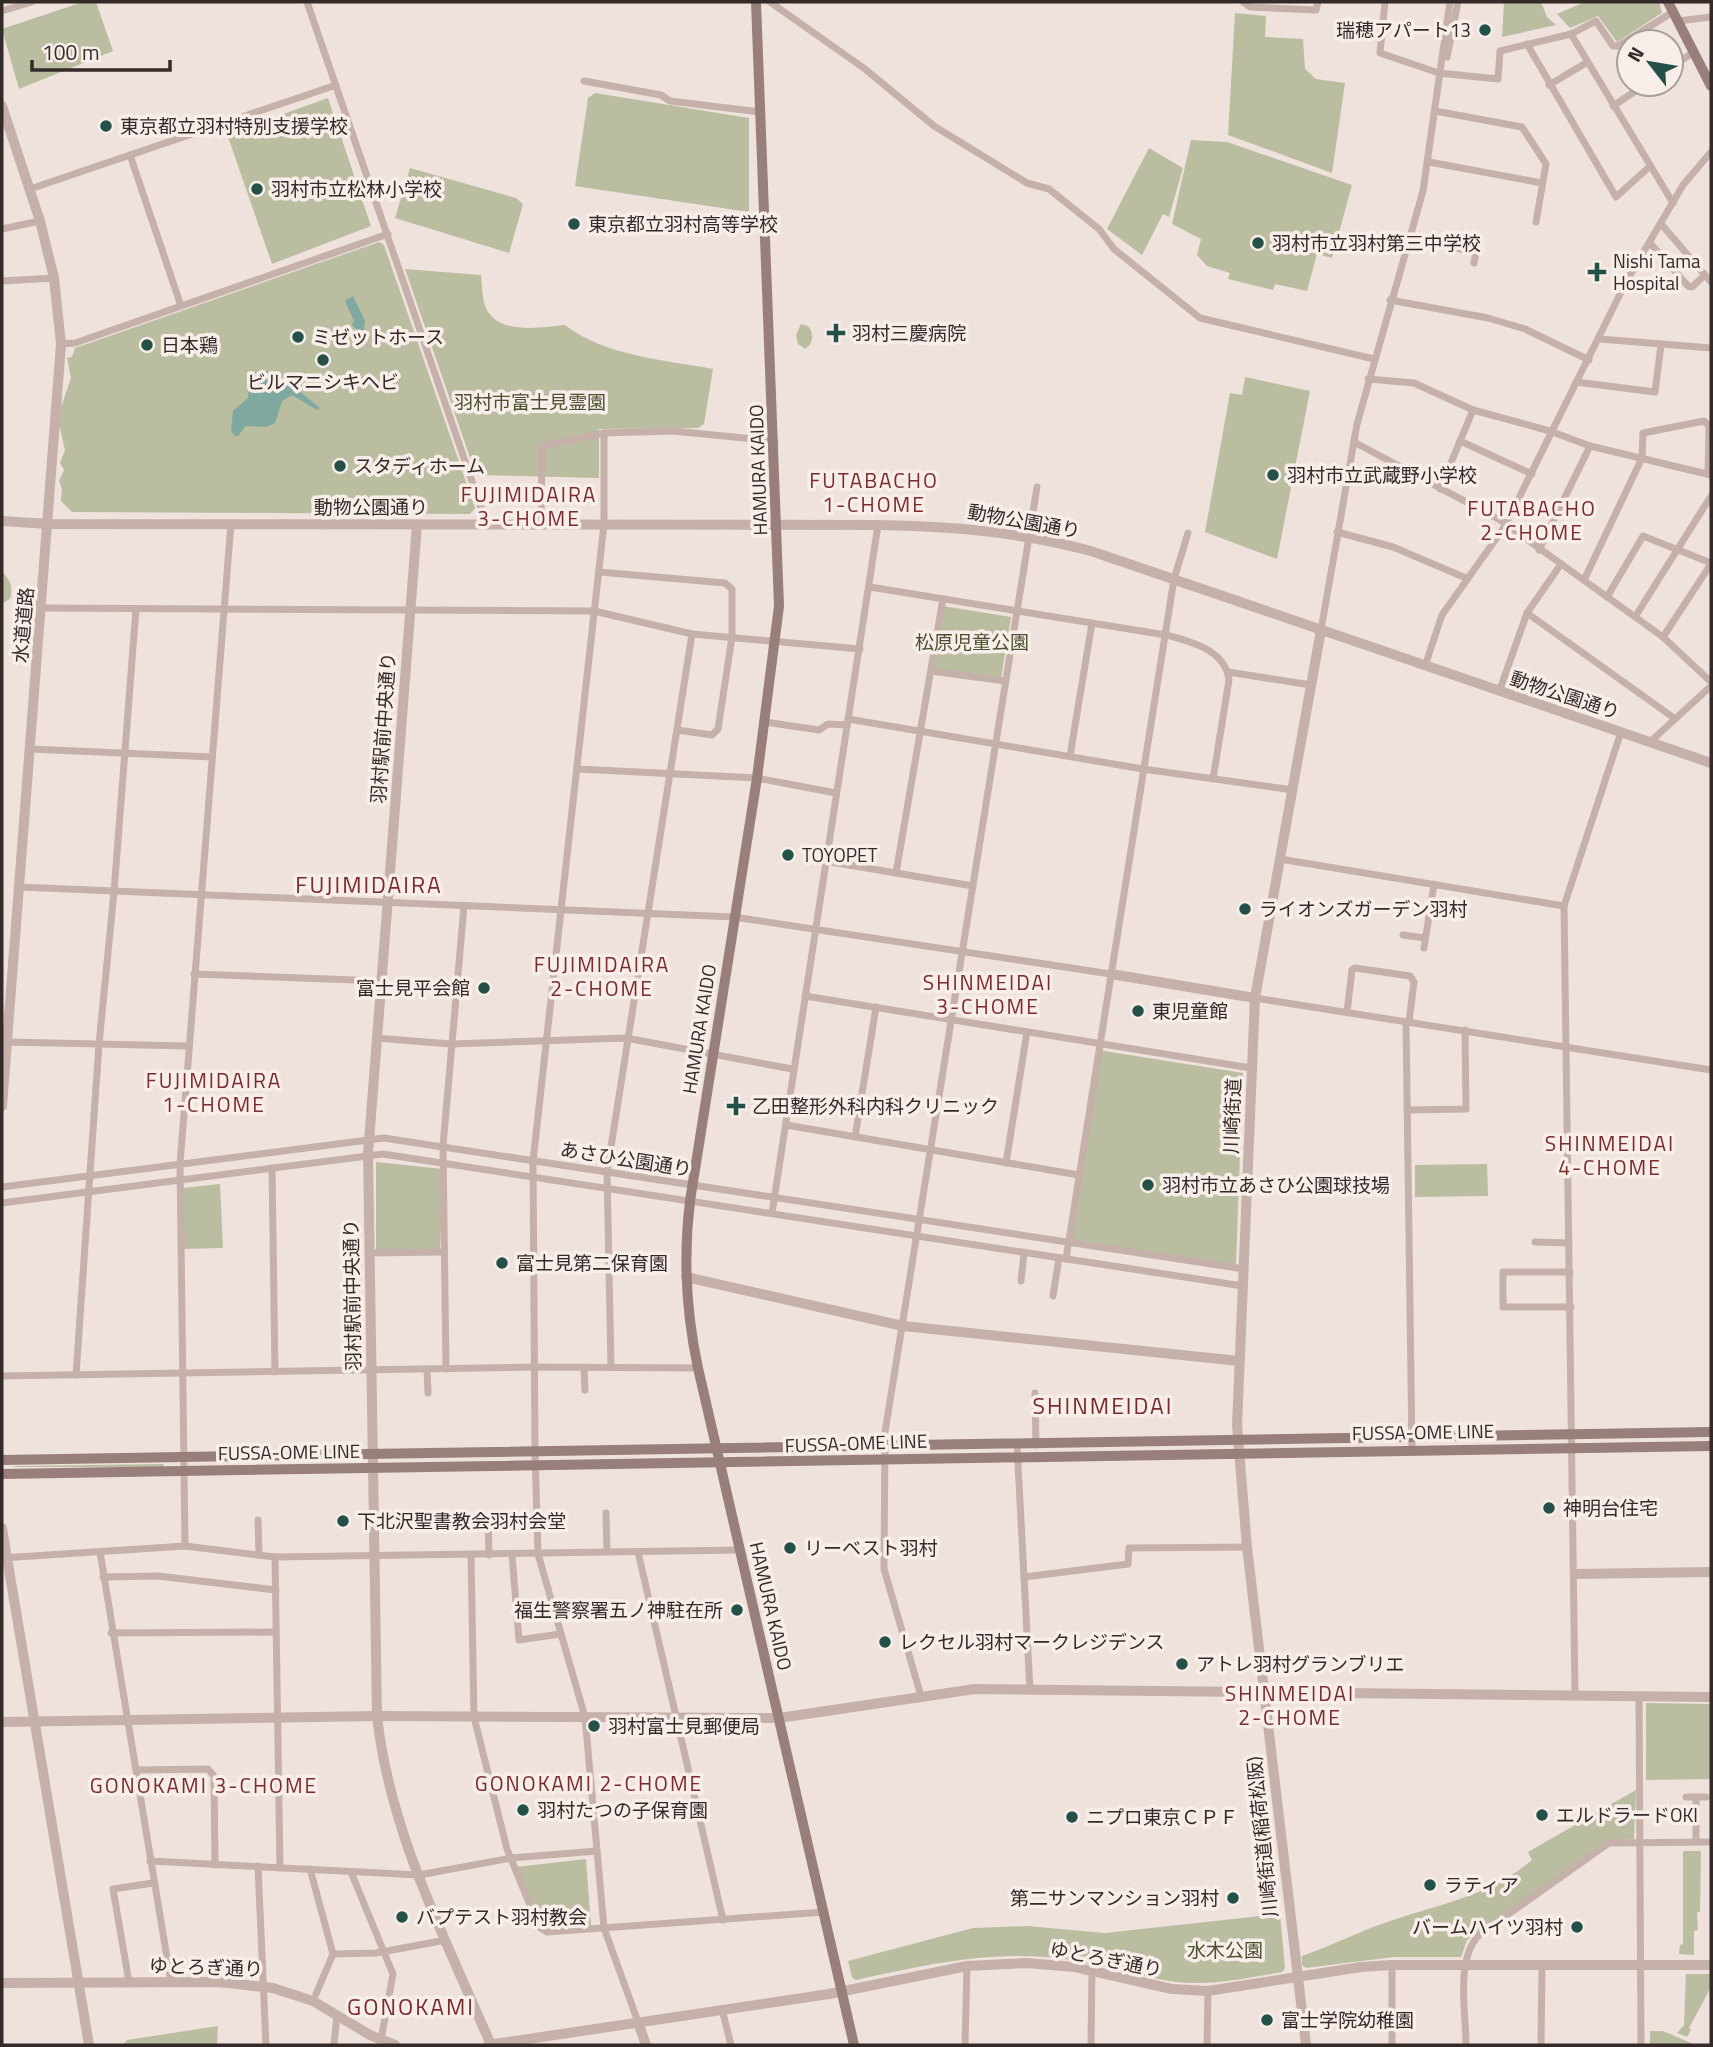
<svg xmlns="http://www.w3.org/2000/svg" width="1713" height="2047" font-family="'Titillium Web','Noto Sans JP',sans-serif">
  <style>
    .green { fill: #babd9f }
    .water { fill: #7fa9a0 }
    .lines { fill: none; stroke-linecap: round; stroke-linejoin: round }
    .minor { stroke: #c6b0aa; stroke-width: 7 }
    .tertiary { stroke: #c6b0aa; stroke-width: 10 }
    .secondary { stroke: #997f7c; stroke-width: 10 }
    .poi-dot { fill: #235148; stroke: #f7ede9; stroke-width: 2.5 }
    .labels { text-anchor: middle; stroke-width: 7; stroke-linejoin: round; paint-order: stroke }
    .poi-label { font-size: 19px; fill: #342a29; stroke: #f7ede9; text-anchor: start }
    .park-label { font-size: 19px; fill: #4c502f; stroke: #f7ede9 }
    .street-label { font-size: 19px; fill: #342a29; stroke: #f7ede9 }
    .neighbourhood-label { font-size: 21px; letter-spacing: 2px; fill: #7a2b2c; stroke: #f7ede9 }
    .quarter-label { font-size: 23px; letter-spacing: 2px; fill: #7a2b2c; stroke: #f7ede9 }
  </style>
  <rect width="100%" height="100%" fill="#efe2dd"/>
  <g class="green">
    <path d="M83,2H96L113,51L19,89L2,29Z"/>
    <path d="M1504,2H1541L1547,17L1556,25L1502,37Z"/>
    <path d="M1585,2H1659L1662,13L1617,42L1598,16L1570,28L1557,14Z"/>
    <path d="M1235,13L1266,16L1265,37L1303,39L1305,69L1316,79L1345,83L1332,173L1228,135Z"/>
    <path d="M595,93L749,118V212L575,186L588,98Z"/>
    <path d="M328,98L371,226L272,264L227,134Z"/>
    <path d="M1191,140L1227,142L1352,185L1332,258L1317,254L1307,291L1275,284L1273,290L1228,279L1230,273L1207,266L1197,255L1201,239L1172,224Z"/>
    <path d="M1149,148L1183,168L1169,217L1163,214L1142,255L1107,229Z"/>
    <path d="M410,168L516,198L523,204L509,253L395,218Z"/>
    <path d="M379,242L384,245L464,476L475,508L470,514L72,512L61,501L62,489L59,481L64,470L60,463L65,450L59,424L61,407L71,378L67,358L72,357L75,348Z"/>
    <path d="M405,269L481,275C482,284 482,294 484,303C494,337 540,327 565,325C605,356 665,360 713,369L704,424L698,428L599,429V478L476,475Z"/>
    <path d="M801,324L808,326C814,333 814,344 805,349L798,344L796,335Z"/>
    <path d="M1245,377L1310,391L1277,559L1205,532L1230,393L1242,395Z"/>
    <path d="M2,572C11,580 13,587 10,599L3,603Z"/>
    <path d="M943,606L1011,617L1001,679L932,670Z"/>
    <path d="M1098,1050L1243,1073L1236,1265L1071,1244Z"/>
    <path d="M376,1162L443,1169L440,1250L376,1251Z"/>
    <path d="M1487,1164L1488,1196L1415,1197V1165Z"/>
    <path d="M220,1184L223,1248L183,1249V1188Z"/>
    <path d="M163,1464L164,1467H14L15,1466Z"/>
    <path d="M1646,1703L1711,1704V1779L1646,1780L1636,1790L1634,1839L1607,1841L1467,1940L1461,1957H1394L1306,1968L1302,1965V1956C1333,1945 1362,1930 1393,1920C1443,1903 1491,1895 1532,1860L1528,1852L1636,1790L1646,1780Z"/>
    <path d="M1683,1851H1701L1700,1912H1697L1698,1930L1694,1931V1955L1679,1954L1680,1945L1683,1944Z"/>
    <path d="M586,1859L591,1926L553,1931L539,1927L516,1867Z"/>
    <path d="M1280,1914L1285,1968L1282,1972C1247,1978 1212,1986 1176,1982C1132,1976 1091,1960 1046,1957C980,1952 920,1966 856,1980L852,1977L848,1961L973,1928L1027,1926L1105,1933Z"/>
    <path d="M1686,1974H1711V1987L1689,2028L1691,2030L1687,2037L1677,2033L1684,2025Z"/>
    <path d="M218,2026L217,2045H123L127,2040Z"/>
    <path d="M1650,2031H1663L1696,2045H1650Z"/>
  </g>
  <g class="water">
    <path d="M353,296L365,321L363,335L352,325L354,321L345,301Z"/>
    <path d="M267,371L293,386L320,408L317,410L292,395L282,401L275,423L266,427L246,426L238,436H235L231,431L233,411L248,398L250,373Z"/>
  </g>
  <g class="lines">
    <g class="minor">
      <path d="M307,2L487,525"/>
      <path d="M770,2L865,69L934,126L1027,183L1049,189L1099,229L1114,249L1200,318L1374,359"/>
      <path d="M1243,2L1250,7L1316,10L1318,2"/>
      <path d="M1385,2L1380,53L1439,73L1498,79L1500,51L1571,34L1596,21L1613,46H1618L1673,12"/>
      <path d="M2,11L32,2"/>
      <path d="M1678,21L1711,17"/>
      <path d="M1571,34L1673,203"/>
      <path d="M1527,44L1616,197L1649,167"/>
      <path d="M1447,57L1458,2"/>
      <path d="M1671,67L1694,52"/>
      <path d="M584,81L661,95L670,101L760,112"/>
      <path d="M1549,85L1586,63"/>
      <path d="M1613,106L1646,84"/>
      <path d="M1435,111L1522,127L1546,164L1536,222"/>
      <path d="M130,155L181,306"/>
      <path d="M1429,162L1542,183"/>
      <path d="M30,189L336,85"/>
      <path d="M1662,225L1711,282"/>
      <path d="M2,229L40,221"/>
      <path d="M1408,239L1476,252"/>
      <path d="M1651,244L1688,286L1692,287L1705,275"/>
      <path d="M1474,263L1478,241"/>
      <path d="M2,281L54,278"/>
      <path d="M1390,300L1488,318L1525,329L1589,360"/>
      <path d="M1600,339L1711,348"/>
      <path d="M61,344L75,343L388,234"/>
      <path d="M1368,379L1414,383L1473,410L1550,431L1590,446L1711,475"/>
      <path d="M1576,382L1655,392L1661,345"/>
      <path d="M604,433V524L533,1161L535,1452L538,1554L585,1717L604,1928L638,2022"/>
      <path d="M1460,441L1532,474"/>
      <path d="M1354,442L1500,520L1663,637L1711,682"/>
      <path d="M1440,489L1473,410"/>
      <path d="M541,524L542,446L604,433L673,431L775,441"/>
      <path d="M1337,532L1393,547L1466,578"/>
      <path d="M1539,550L1590,446"/>
      <path d="M599,572L725,583L732,589V637L718,729L712,735L677,730"/>
      <path d="M1584,580L1642,458L1643,433L1704,421L1709,426L1708,474"/>
      <path d="M870,587L1166,635C1191,642 1225,649 1229,680L1213,779"/>
      <path d="M1607,597L1643,536L1711,563"/>
      <path d="M42,608L594,611L692,634L860,649"/>
      <path d="M1527,613L1674,718"/>
      <path d="M1635,617L1711,496"/>
      <path d="M1321,630L1357,424L1423,191L1450,2"/>
      <path d="M1663,637L1711,564"/>
      <path d="M1425,666L1442,615L1505,526L1627,280L1683,185L1711,152"/>
      <path d="M931,671L1005,681"/>
      <path d="M1228,672L1311,685"/>
      <path d="M1499,692L1527,613L1561,564"/>
      <path d="M848,719L1143,769L1293,790"/>
      <path d="M765,722L819,730L828,724L847,725"/>
      <path d="M1650,742L1711,686"/>
      <path d="M30,749L212,757"/>
      <path d="M1070,756L1092,623"/>
      <path d="M578,769L757,778L836,793"/>
      <path d="M1280,859L1564,906"/>
      <path d="M825,861L973,886"/>
      <path d="M896,873L943,599"/>
      <path d="M19,887L734,917L1111,974"/>
      <path d="M1403,935L1425,938"/>
      <path d="M1424,948L1434,884"/>
      <path d="M194,974L381,981"/>
      <path d="M805,996L1251,1068"/>
      <path d="M1255,998L1711,1070"/>
      <path d="M1347,1012L1352,970L1355,968L1410,976L1414,982L1409,1022"/>
      <path d="M1406,1022L1412,1450"/>
      <path d="M376,1038L451,1044L626,1038L792,1069"/>
      <path d="M7,1042L188,1046"/>
      <path d="M1407,1110L1466,1109L1465,1030"/>
      <path d="M786,1125L1079,1175"/>
      <path d="M855,1137L876,1007"/>
      <path d="M1006,1163L1027,1032"/>
      <path d="M272,1168L275,1372"/>
      <path d="M2,1187L384,1138L1244,1269"/>
      <path d="M2,1203L383,1154L1243,1286"/>
      <path d="M772,1213L878,525"/>
      <path d="M1535,1242L1569,1243"/>
      <path d="M369,1253L444,1252"/>
      <path d="M1066,1259L1174,579L1188,533"/>
      <path d="M1570,1272H1503V1307H1571"/>
      <path d="M1021,1281L1024,1253"/>
      <path d="M1053,1296L1059,1258"/>
      <path d="M611,1367L607,1172L692,634"/>
      <path d="M584,1368L585,1390"/>
      <path d="M446,1369L443,1146L464,906"/>
      <path d="M427,1370L428,1393"/>
      <path d="M76,1375L99,1044L114,892L136,609"/>
      <path d="M2,1376L535,1367L698,1368"/>
      <path d="M1035,1393L1036,1445"/>
      <path d="M1017,1445L1030,1690"/>
      <path d="M606,1513L607,1552"/>
      <path d="M488,1519L489,1555"/>
      <path d="M258,1520L259,1555"/>
      <path d="M185,1546L180,1164L231,523"/>
      <path d="M100,1552L171,1982"/>
      <path d="M638,1552L723,1920"/>
      <path d="M512,1555L519,1640L560,1634"/>
      <path d="M471,1556L474,1717L507,1849L539,1927L547,1932L824,1912"/>
      <path d="M275,1557L280,1868"/>
      <path d="M2,1558L185,1546L275,1557L740,1550"/>
      <path d="M103,1577L158,1576L276,1590"/>
      <path d="M1024,1577L1128,1564L1129,1548L1247,1547"/>
      <path d="M111,1633L276,1632"/>
      <path d="M1575,1695L1564,906L1621,732"/>
      <path d="M921,1696L884,1569L885,1432L1037,487"/>
      <path d="M1639,1696L1641,2045"/>
      <path d="M136,1770L208,1769L214,1776L215,1865"/>
      <path d="M1686,1797H1706"/>
      <path d="M1696,1797V1842"/>
      <path d="M150,1861L419,1875L511,1858L597,1851"/>
      <path d="M258,1866L266,2045"/>
      <path d="M310,1869L333,1954L316,1994"/>
      <path d="M351,1872L393,1974L381,2040"/>
      <path d="M333,1954L376,1953L446,1940"/>
      <path d="M129,1982L113,1889L153,1883"/>
      <path d="M722,2009L731,2045"/>
      <path d="M334,2045L337,2014"/>
      <path d="M965,2045L967,1966"/>
      <path d="M1091,2045L1092,1970"/>
      <path d="M1207,2045L1208,1991"/>
      <path d="M1392,2045V1965"/>
      <path d="M1466,2045C1466,2013 1455,1960 1479,1935L1609,1843L1711,1842"/>
      <path d="M1541,2045L1542,1965"/>
    </g>
    <g class="tertiary">
      <path d="M2,106L40,221L54,278L61,344L2,1106"/>
      <path d="M2,521L48,524L878,525C951,526 1020,532 1091,551L1711,763"/>
      <path d="M417,525L368,1154L377,1716C390,1834 445,1937 491,2045"/>
      <path d="M1111,974L1255,998"/>
      <path d="M686,1277L903,1326L1239,1361"/>
      <path d="M2,1528L89,2045"/>
      <path d="M1575,1574L1711,1572"/>
      <path d="M2,1722L377,1716L779,1718L975,1689L1711,1697"/>
      <path d="M2,1983L219,1982L273,1988L313,2001L370,2035L395,2045"/>
      <path d="M638,2022L646,2045"/>
      <path d="M488,2045L829,1994L967,1966L1026,1963L1075,1967L1172,1989L1208,1991L1361,1967L1392,1965H1711"/>
      <path d="M1306,2045L1247,1547L1237,1425L1255,998L1321,630"/>
    </g>
    <g class="secondary">
      <path d="M756,2L779,606L757,778L690,1201C683,1258 686,1312 698,1368L854,2045"/>
      <path d="M1668,2L1711,86"/>
      <path d="M2,1460L1711,1432"/>
      <path d="M2,1474L1711,1446"/>
    </g>
  </g>
  <g class="poi-dot">
    <circle cx="1485" cy="30" r="7"/>
    <circle cx="106" cy="126" r="7"/>
    <circle cx="257" cy="189" r="7"/>
    <circle cx="574" cy="224" r="7"/>
    <circle cx="1258" cy="243" r="7"/>
    <path d="M1593.5 261.5h7v7h7v7h-7v7h-7v-7h-7v-7h7z"/>
    <path d="M832.5 322.5h7v7h7v7h-7v7h-7v-7h-7v-7h7z"/>
    <circle cx="298" cy="337" r="7"/>
    <circle cx="147" cy="345" r="7"/>
    <circle cx="323" cy="360" r="7"/>
    <circle cx="340" cy="466" r="7"/>
    <circle cx="1273" cy="475" r="7"/>
    <circle cx="788" cy="855" r="7"/>
    <circle cx="1245" cy="909" r="7"/>
    <circle cx="484" cy="988" r="7"/>
    <circle cx="1138" cy="1011" r="7"/>
    <path d="M732.5 1095.5h7v7h7v7h-7v7h-7v-7h-7v-7h7z"/>
    <circle cx="1148" cy="1185" r="7"/>
    <circle cx="502" cy="1263" r="7"/>
    <circle cx="1549" cy="1508" r="7"/>
    <circle cx="343" cy="1521" r="7"/>
    <circle cx="790" cy="1548" r="7"/>
    <circle cx="737" cy="1610" r="7"/>
    <circle cx="885" cy="1642" r="7"/>
    <circle cx="1182" cy="1664" r="7"/>
    <circle cx="594" cy="1726" r="7"/>
    <circle cx="523" cy="1810" r="7"/>
    <circle cx="1542" cy="1815" r="7"/>
    <circle cx="1072" cy="1817" r="7"/>
    <circle cx="1430" cy="1885" r="7"/>
    <circle cx="1233" cy="1898" r="7"/>
    <circle cx="402" cy="1917" r="7"/>
    <circle cx="1577" cy="1927" r="7"/>
    <circle cx="1267" cy="2020" r="7"/>
  </g>
  <g class="labels">
    <g class="poi-label">
      <text x="1471" y="37" text-anchor="end">瑞穂アパート13</text>
      <text x="120" y="133">東京都立羽村特別支援学校</text>
      <text x="271" y="196">羽村市立松林小学校</text>
      <text x="588" y="231">東京都立羽村高等学校</text>
      <text x="1272" y="250">羽村市立羽村第三中学校</text>
      <text x="1613" y="268">Nishi Tama<tspan x="1613" dy="22">Hospital</tspan></text>
      <text x="852" y="340">羽村三慶病院</text>
      <text x="312" y="344">ミゼットホース</text>
      <text x="161" y="352">日本鶏</text>
      <text x="323" y="389" text-anchor="middle">ビルマニシキヘビ</text>
      <text x="354" y="473">スタディホーム</text>
      <text x="1287" y="482">羽村市立武蔵野小学校</text>
      <text x="802" y="862">TOYOPET</text>
      <text x="1259" y="916">ライオンズガーデン羽村</text>
      <text x="470" y="995" text-anchor="end">富士見平会館</text>
      <text x="1152" y="1018">東児童館</text>
      <text x="752" y="1113">乙田整形外科内科クリニック</text>
      <text x="1162" y="1192">羽村市立あさひ公園球技場</text>
      <text x="516" y="1270">富士見第二保育園</text>
      <text x="1563" y="1515">神明台住宅</text>
      <text x="357" y="1528">下北沢聖書教会羽村会堂</text>
      <text x="804" y="1555">リーベスト羽村</text>
      <text x="723" y="1617" text-anchor="end">福生警察署五ノ神駐在所</text>
      <text x="899" y="1649">レクセル羽村マークレジデンス</text>
      <text x="1196" y="1671">アトレ羽村グランブリエ</text>
      <text x="608" y="1733">羽村富士見郵便局</text>
      <text x="537" y="1817">羽村たつの子保育園</text>
      <text x="1556" y="1822">エルドラードOKI</text>
      <text x="1086" y="1824">ニプロ東京ＣＰＦ</text>
      <text x="1444" y="1892">ラティア</text>
      <text x="1219" y="1905" text-anchor="end">第二サンマンション羽村</text>
      <text x="416" y="1924">バプテスト羽村教会</text>
      <text x="1563" y="1934" text-anchor="end">バームハイツ羽村</text>
      <text x="1281" y="2027">富士学院幼稚園</text>
    </g>
    <g class="park-label">
      <text x="530" y="409">羽村市富士見霊園</text>
      <text x="972" y="649">松原児童公園</text>
      <text x="1225" y="1957">水木公園</text>
    </g>
    <g class="street-label">
      <text transform="translate(758 470) rotate(-92)" y="7">HAMURA KAIDO</text>
      <text x="371" y="514">動物公園通り</text>
      <text transform="translate(1024 521) rotate(10)" y="7">動物公園通り</text>
      <text transform="translate(23 625) rotate(-85)" y="7">水道道路</text>
      <text transform="translate(1565 695) rotate(18)" y="7">動物公園通り</text>
      <text transform="translate(383 728) rotate(-86)" y="7">羽村駅前中央通り</text>
      <text transform="translate(699 1029) rotate(-81)" y="7">HAMURA KAIDO</text>
      <text transform="translate(1232 1116) rotate(-88)" y="7">川崎街道</text>
      <text transform="translate(626 1159) rotate(9)" y="7">あさひ公園通り</text>
      <text transform="translate(352 1295) rotate(-91)" y="7">羽村駅前中央通り</text>
      <text transform="translate(1423 1432) rotate(-1)" y="7">FUSSA-OME LINE</text>
      <text transform="translate(856 1443) rotate(-2)" y="7">FUSSA-OME LINE</text>
      <text transform="translate(289 1452) rotate(-1)" y="7">FUSSA-OME LINE</text>
      <text transform="translate(771 1606) rotate(77)" y="7">HAMURA KAIDO</text>
      <text transform="translate(1262 1837) rotate(-96)" y="7">川崎街道(稲荷松阪)</text>
      <text transform="translate(1106 1959) rotate(11)" y="7">ゆとろぎ通り</text>
      <text transform="translate(206 1967) rotate(2)" y="7">ゆとろぎ通り</text>
    </g>
    <g class="neighbourhood-label">
      <text x="874" y="488">FUTABACHO<tspan x="874" dy="24">1-CHOME</tspan></text>
      <text x="529" y="502">FUJIMIDAIRA<tspan x="529" dy="24">3-CHOME</tspan></text>
      <text x="1532" y="516">FUTABACHO<tspan x="1532" dy="24">2-CHOME</tspan></text>
      <text x="602" y="972">FUJIMIDAIRA<tspan x="602" dy="24">2-CHOME</tspan></text>
      <text x="988" y="990">SHINMEIDAI<tspan x="988" dy="24">3-CHOME</tspan></text>
      <text x="214" y="1088">FUJIMIDAIRA<tspan x="214" dy="24">1-CHOME</tspan></text>
      <text x="1610" y="1151">SHINMEIDAI<tspan x="1610" dy="24">4-CHOME</tspan></text>
      <text x="1290" y="1701">SHINMEIDAI<tspan x="1290" dy="24">2-CHOME</tspan></text>
      <text x="589" y="1791">GONOKAMI 2-CHOME</text>
      <text x="204" y="1793">GONOKAMI 3-CHOME</text>
    </g>
    <g class="quarter-label">
      <text x="369" y="893">FUJIMIDAIRA</text>
      <text x="1103" y="1414">SHINMEIDAI</text>
      <text x="411" y="2015">GONOKAMI</text>
    </g>
  </g>
  <rect width="1713" height="2047" fill="none" stroke="#342a29" stroke-width="7"/>
  <g transform="translate(1650 63) rotate(301)"><circle r="33" fill="#f7ede9" stroke="#a99f9c" stroke-width="2"/>
  <path d="M0-5L12 26L0 18L-12 26Z" fill="#235148"/>
  <text y="-10" font-size="19" font-weight="bold" text-anchor="middle" fill="#342a29">N</text>
  </g>
  <path d="M32 60v10h138v-10" fill="none" stroke="#342a29" stroke-width="3.5"/>
  <text x="42" y="60" font-size="21" fill="#342a29" stroke="#f7ede9" stroke-width="5" paint-order="stroke">100 m</text>
</svg>
